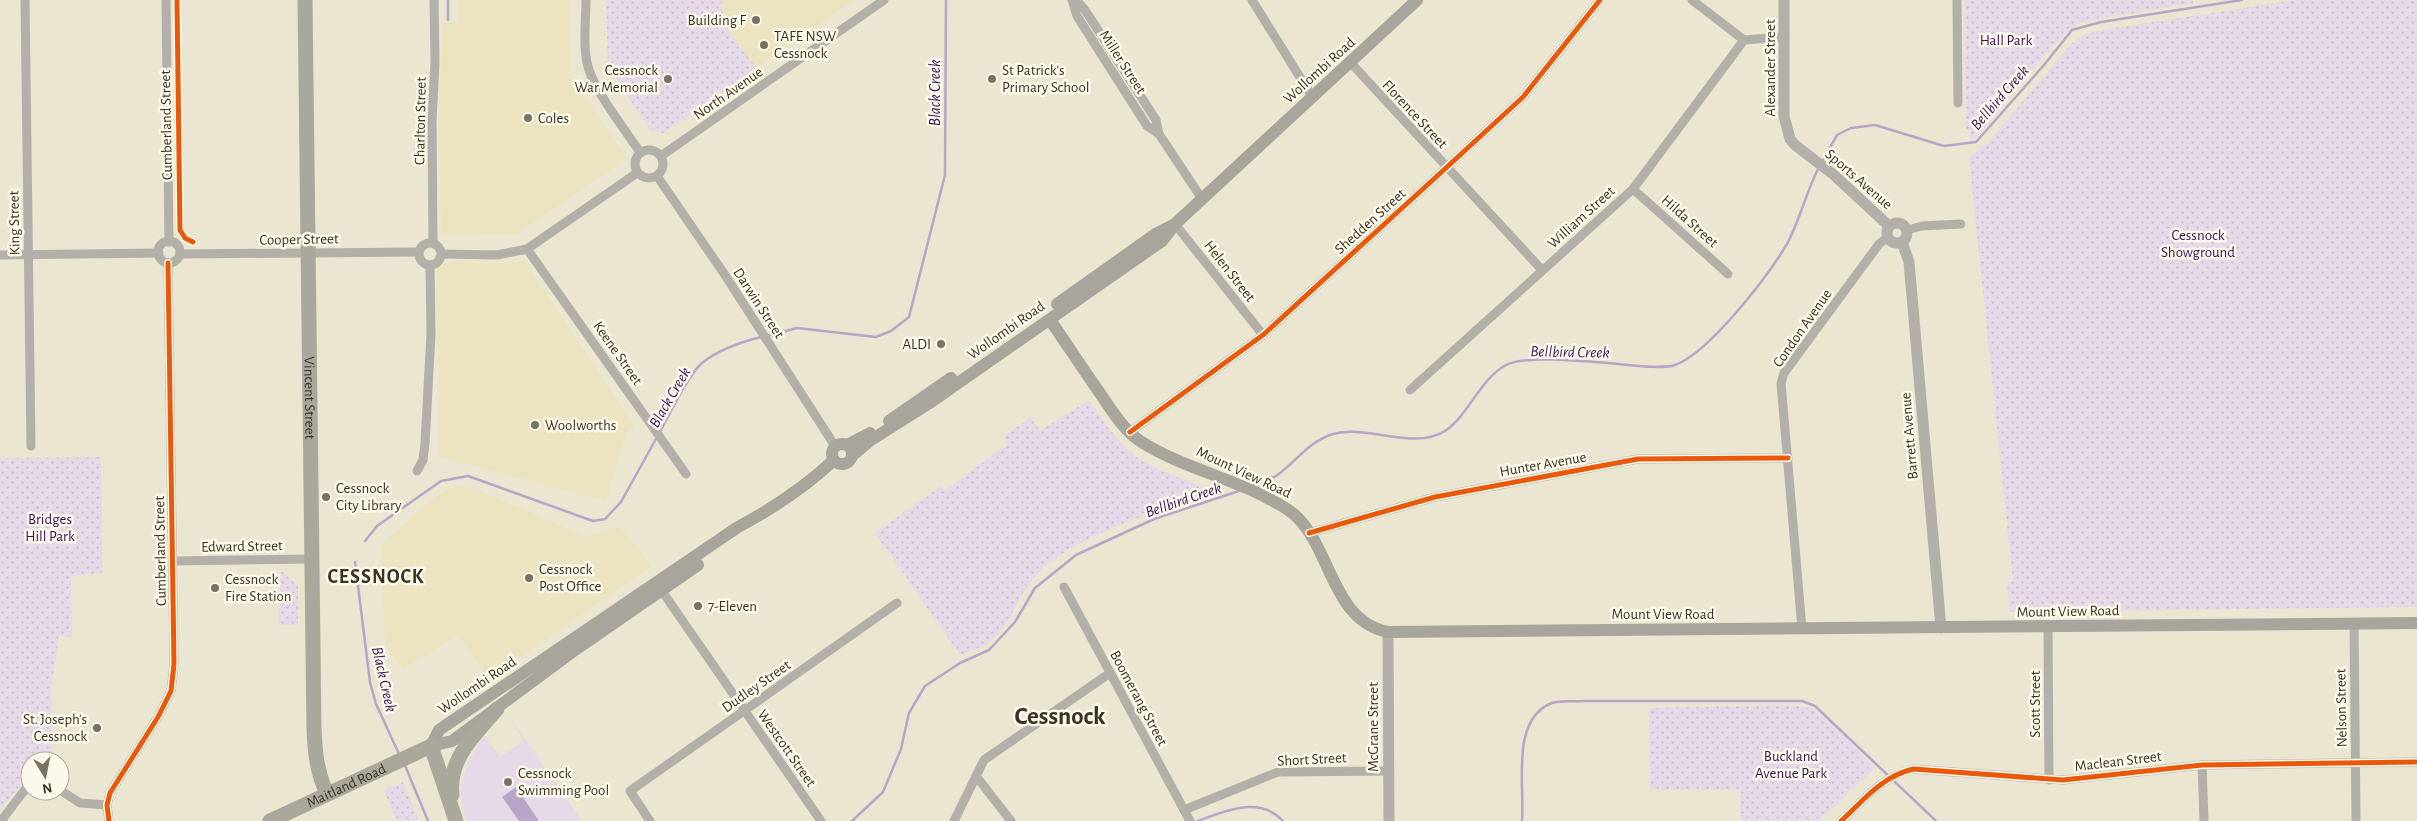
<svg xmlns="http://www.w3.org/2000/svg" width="2417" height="821" font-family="'Alegreya Sans',sans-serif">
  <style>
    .built { fill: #ece3c1 }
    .grass { fill: #e6dae9 }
    .park { fill: url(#park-dots) }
    .water { fill: #b7a6c7 }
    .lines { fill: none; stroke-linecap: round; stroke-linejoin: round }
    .stream { stroke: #b7a6c7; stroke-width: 2.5 }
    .minor { stroke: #b2b0a9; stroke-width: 9 }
    .tertiary { stroke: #b2b0a9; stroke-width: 11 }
    .secondary { stroke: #a7a59c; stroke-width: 12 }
    .primary { stroke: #aaa89d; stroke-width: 15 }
    .cycleway-casing { stroke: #fdf9ea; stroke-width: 8 }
    .cycleway { stroke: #e8590c; stroke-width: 5 }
    .poi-dot { fill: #777261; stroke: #fdf9ea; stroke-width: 2 }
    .labels { text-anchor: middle; stroke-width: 5; stroke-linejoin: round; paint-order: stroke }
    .poi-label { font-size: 15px; fill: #383425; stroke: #fdf9ea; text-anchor: start }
    .park-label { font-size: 15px; fill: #371359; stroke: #fdf9ea }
    .street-label { font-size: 15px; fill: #383425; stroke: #fdf9ea }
    .water-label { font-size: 16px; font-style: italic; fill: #38155a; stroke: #fdf9ea }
    .district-label { font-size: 20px; font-weight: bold; letter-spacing: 1px; fill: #383425; stroke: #fdf9ea }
    .town-label { font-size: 25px; font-weight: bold; fill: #383425; stroke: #fdf9ea }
  </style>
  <defs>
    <pattern id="park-dots" width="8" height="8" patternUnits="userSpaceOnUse" patternTransform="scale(1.25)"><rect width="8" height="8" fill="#e6dae9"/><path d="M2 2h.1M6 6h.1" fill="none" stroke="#c6bcc8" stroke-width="1.8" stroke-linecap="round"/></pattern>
  </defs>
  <rect width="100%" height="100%" fill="#ebe6d1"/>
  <g class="built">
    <path d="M458,0H570L571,78L624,153L623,161L517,234L441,236L439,105L443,22L459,23Z"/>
    <path d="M722,0H854L756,68L723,22Z"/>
    <path d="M524,260L635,427L626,433L606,501L436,456L439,442L437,267L452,261L501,263Z"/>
    <path d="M458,486L478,490L587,537L619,526L652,566L489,678L458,635L403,669L385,644L381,545L440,493Z"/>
  </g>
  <path class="grass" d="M507,713L582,821H467C453,790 466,762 484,736L500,757L524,741Z"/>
  <g class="park">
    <path d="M606,0H722L723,22L756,68L664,133L651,131L608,67Z"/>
    <path d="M1965,0H2193V3L2085,21C2059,29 2011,99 1990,122C1984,129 1978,137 1970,142V129H1966Z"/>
    <path d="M2295,0H2417V607L2010,612L2007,582H2013L1969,157L1987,144L2072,43L2084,35L2102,30Z"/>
    <path d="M1089,400C1102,419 1115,439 1133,454C1153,471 1197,484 1222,494C1168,505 1078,534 1039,572C1018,592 1012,626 988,643C981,649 969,651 960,655L875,533L941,486L945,491L1007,444L1003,437L1031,417L1040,431Z"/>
    <path d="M101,457L102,573L71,576L72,637L59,636L51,688L52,761H30C30,779 11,796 0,810V458Z"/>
    <path d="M280,572H283L298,586V625H279Z"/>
    <path d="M1739,706C1760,706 1785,703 1805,707C1828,712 1858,752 1875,768L1819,821H1741L1740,790H1650L1649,708Z"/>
    <path d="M403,782L418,819L419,821H397L384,790Z"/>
  </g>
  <path class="water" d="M516,787L539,821H519L502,797Z"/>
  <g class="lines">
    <g class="stream">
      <path d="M448,20V0"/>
      <path d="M1822,162L1837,135L1851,128L1875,125L1944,146L1976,142L2044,65L2072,30L2101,22L2242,0"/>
      <path d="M767,336L797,328L876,337L891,331L909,317L945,175L946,0"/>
      <path d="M659,433C669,416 688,375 702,363C718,350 741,342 761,337"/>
      <path d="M1251,486C1259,483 1269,480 1276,476C1295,463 1309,441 1333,434C1368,424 1413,451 1445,431C1468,416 1480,379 1506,365C1526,355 1584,361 1608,363C1624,364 1661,370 1675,365C1709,353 1768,276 1787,244C1800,220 1806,192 1819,167"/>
      <path d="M365,541L377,526L441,481L468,476L593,521L605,519L621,502L657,437"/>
      <path d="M355,562L370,682L376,704L399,754"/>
      <path d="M404,763L428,821"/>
      <path d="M852,821L883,792L901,749L909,713L925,686L960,663L989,650L1015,622L1035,588L1076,555L1154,519L1239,491"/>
      <path d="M1198,821C1226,810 1260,796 1283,821"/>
      <path d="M1522,821C1525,786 1510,719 1552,703C1560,700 1574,702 1583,701H1802L1815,706L1936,821"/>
    </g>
    <g class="minor">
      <path d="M25,0L31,446"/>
      <path d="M166,0L169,242"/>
      <path d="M586,0C586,22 582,49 589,70C597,94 625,130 640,152"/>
      <path d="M1072,0L1077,16L1147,126L1159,134L1202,199"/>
      <path d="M1076,0L1085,10L1156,120L1159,134"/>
      <path d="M1252,0L1313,98"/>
      <path d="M1692,0L1744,40L1785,37"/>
      <path d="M1957,0L1958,103"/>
      <path d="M1351,63L1542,270"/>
      <circle cx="649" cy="164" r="14"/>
      <path d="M661,156L884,0"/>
      <path d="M657,176L725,275L835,446"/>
      <path d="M1633,189L1728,274"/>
      <path d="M1175,224L1263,335"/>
      <path d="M1907,230L1922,226L1961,224"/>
      <circle cx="169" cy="252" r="11"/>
      <circle cx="430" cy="254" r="11"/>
      <path d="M433,243L432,121L435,62L434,0"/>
      <path d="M527,249L686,474"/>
      <path d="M180,254L419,252"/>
      <path d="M442,254L497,255L527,249L637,173"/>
      <path d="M0,255L159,253"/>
      <path d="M1410,390L1633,189L1744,40"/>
      <path d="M1130,432L1263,335L1447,167L1523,97L1600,0"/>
      <path d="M417,471L423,460L425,443L431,334L430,265"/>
      <path d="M1309,533L1435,497L1638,459L1788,458"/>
      <path d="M172,561L312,559"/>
      <path d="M1064,587L1190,821"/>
      <path d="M662,591L821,821"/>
      <path d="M2354,624L2356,821"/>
      <path d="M2048,628L2049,780"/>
      <path d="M1802,629L1781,383L1784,373L1879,244L1888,237"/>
      <path d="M2202,765L2204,821"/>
      <path d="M976,776L1011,821"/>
      <path d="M60,790L80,803L107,805"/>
      <path d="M1184,810L1278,772L1388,771"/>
      <path d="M1,821L30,783"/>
      <path d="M109,821L107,805L110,793L158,717L171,691L174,664L168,263"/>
      <path d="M650,821L630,791L897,603"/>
      <path d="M954,821L984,760L1110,673"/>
      <path d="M1841,821C1864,800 1881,777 1913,769L2063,780L2202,765L2417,762"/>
    </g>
    <g class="tertiary">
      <path d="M1784,0V116L1790,139L1795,145L1834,175L1889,226"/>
      <circle cx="1897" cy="233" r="10"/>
      <path d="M1902,242L1909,262L1941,628"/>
      <path d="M1388,632L1389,821"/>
    </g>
    <g class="secondary">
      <path d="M1057,304L1157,233L1173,225"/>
      <path d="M1050,320C1066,343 1081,366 1097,389C1110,407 1122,429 1140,441C1177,465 1223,476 1262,495C1274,502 1287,507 1297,517C1332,552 1333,621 1388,632L2417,623"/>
      <path d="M889,421L951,378"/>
      <circle cx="842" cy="454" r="10"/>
      <path d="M847,445L870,433"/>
      <path d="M852,456L871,440L928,404L1162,241L1175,224L1417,0"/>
      <path d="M431,746L439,730L738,527C772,509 806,486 834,460"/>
      <path d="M431,746L452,741L575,650L698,565"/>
    </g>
    <g class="primary">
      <path id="s1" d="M305,0L314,729C315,753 317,772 327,794"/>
      <path d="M452,795C448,758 475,735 497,709"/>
      <path id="s2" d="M270,821L431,746L456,821"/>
    </g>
    <g class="cycleway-casing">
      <g id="cycleway">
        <path d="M177,0L180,230L185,238L193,242"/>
        <path d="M1130,432L1263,335L1447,167L1523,97L1600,0"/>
        <path d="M1309,533L1435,497L1638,459L1788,458"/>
        <path d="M109,821L107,805L110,793L158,717L171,691L174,664L168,263"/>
        <path d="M1841,821C1864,800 1881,777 1913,769L2063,780L2202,765L2417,762"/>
      </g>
    </g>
    <use href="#cycleway" class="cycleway"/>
  </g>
  <g class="poi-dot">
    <circle cx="756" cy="20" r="5"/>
    <circle cx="764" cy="45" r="5"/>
    <circle cx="668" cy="79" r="5"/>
    <circle cx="992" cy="79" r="5"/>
    <circle cx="528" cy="118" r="5"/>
    <circle cx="941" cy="344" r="5"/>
    <circle cx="535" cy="425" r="5"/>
    <circle cx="326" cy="497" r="5"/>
    <circle cx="529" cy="578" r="5"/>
    <circle cx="215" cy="588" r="5"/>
    <circle cx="698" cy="606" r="5"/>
    <circle cx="97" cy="728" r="5"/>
    <circle cx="508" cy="782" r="5"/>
  </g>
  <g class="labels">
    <g class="poi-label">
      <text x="746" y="25" text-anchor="end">Building F</text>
      <text x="774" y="41">TAFE NSW<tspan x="774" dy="17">Cessnock</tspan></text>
      <text x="658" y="75" text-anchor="end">Cessnock<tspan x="658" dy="17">War Memorial</tspan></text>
      <text x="1002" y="75">St Patrick's<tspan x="1002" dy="17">Primary School</tspan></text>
      <text x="538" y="123">Coles</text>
      <text x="931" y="349" text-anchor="end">ALDI</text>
      <text x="545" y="430">Woolworths</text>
      <text x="336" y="493">Cessnock<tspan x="336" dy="17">City Library</tspan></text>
      <text x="539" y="574">Cessnock<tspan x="539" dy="17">Post Office</tspan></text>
      <text x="225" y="584">Cessnock<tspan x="225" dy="17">Fire Station</tspan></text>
      <text x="708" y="611">7-Eleven</text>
      <text x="87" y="724" text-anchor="end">St. Joseph's<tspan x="87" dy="17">Cessnock</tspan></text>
      <text x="518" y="778">Cessnock<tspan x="518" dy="17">Swimming Pool</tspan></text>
    </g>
    <g class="park-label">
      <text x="2006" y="45">Hall Park</text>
      <text x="2198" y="240">Cessnock<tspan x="2198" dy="17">Showground</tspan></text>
      <text x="50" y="524">Bridges<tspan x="50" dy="17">Hill Park</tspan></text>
      <text x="1791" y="761">Buckland<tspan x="1791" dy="17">Avenue Park</tspan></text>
    </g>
    <g class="street-label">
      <text transform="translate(1123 62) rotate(57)" y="5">Miller Street</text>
      <text transform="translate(1770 68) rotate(-90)" y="5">Alexander Street</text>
      <text transform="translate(1319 70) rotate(-42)" y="5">Wollombi Road</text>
      <text transform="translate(728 93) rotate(-35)" y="5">North Avenue</text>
      <text transform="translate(1415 114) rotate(47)" y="5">Florence Street</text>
      <text transform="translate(420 121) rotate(-89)" y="5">Charlton Street</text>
      <text transform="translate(166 125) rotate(-91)" y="5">Cumberland Street</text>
      <text transform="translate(1859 179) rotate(41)" y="5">Sports Avenue</text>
      <text transform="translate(1581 217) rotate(-42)" y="5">William Street</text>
      <text transform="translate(1370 221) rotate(-42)" y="5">Shedden Street</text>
      <text transform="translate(1690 221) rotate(42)" y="5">Hilda Street</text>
      <text transform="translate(14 223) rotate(-91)" y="5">King Street</text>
      <text transform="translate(299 239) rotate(-1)" y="5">Cooper Street</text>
      <text transform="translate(1230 271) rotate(52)" y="5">Helen Street</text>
      <text transform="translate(759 303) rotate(57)" y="5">Darwin Street</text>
      <text transform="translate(1802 328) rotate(-55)" y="5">Condon Avenue</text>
      <text transform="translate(1006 330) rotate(-35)" y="5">Wollombi Road</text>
      <text transform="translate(618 353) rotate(55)" y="5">Keene Street</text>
      <text dy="5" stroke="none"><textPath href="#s1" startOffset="398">Vincent Street</textPath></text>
      <text transform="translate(1909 436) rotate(-95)" y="5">Barrett Avenue</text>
      <text transform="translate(1543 464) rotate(-10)" y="5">Hunter Avenue</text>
      <text transform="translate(1244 472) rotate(25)" y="5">Mount View Road</text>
      <text transform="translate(242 546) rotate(-1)" y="5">Edward Street</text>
      <text transform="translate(160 551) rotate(-91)" y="5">Cumberland Street</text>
      <text transform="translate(2068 611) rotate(-1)" y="5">Mount View Road</text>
      <text x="1663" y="619">Mount View Road</text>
      <text transform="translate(477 685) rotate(-34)" y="5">Wollombi Road</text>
      <text transform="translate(756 686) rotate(-35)" y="5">Dudley Street</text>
      <text transform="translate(1139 698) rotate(62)" y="5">Boomerang Street</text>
      <text transform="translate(2035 704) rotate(-90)" y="5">Scott Street</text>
      <text transform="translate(2341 708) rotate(-91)" y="5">Nelson Street</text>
      <text transform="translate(1373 727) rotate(-90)" y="5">McGrane Street</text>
      <text transform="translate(787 748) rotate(55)" y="5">Westcott Street</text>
      <text transform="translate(1312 759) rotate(-3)" y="5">Short Street</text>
      <text transform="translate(2118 761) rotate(-7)" y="5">Maclean Street</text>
      <text dy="5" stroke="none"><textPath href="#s2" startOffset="84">Maitland Road</textPath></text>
    </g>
    <g class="water-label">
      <text transform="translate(934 93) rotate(-90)" y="6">Black Creek</text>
      <text transform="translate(1999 97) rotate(-49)" y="6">Bellbird Creek</text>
      <text transform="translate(1570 351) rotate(1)" y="6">Bellbird Creek</text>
      <text transform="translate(669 397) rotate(-60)" y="6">Black Creek</text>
      <text transform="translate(1183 499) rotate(-19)" y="6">Bellbird Creek</text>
      <text transform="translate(385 679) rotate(77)" y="6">Black Creek</text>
    </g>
    <g class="district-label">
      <text x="376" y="583">CESSNOCK</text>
    </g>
    <g class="town-label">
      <text x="1060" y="724">Cessnock</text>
    </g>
  </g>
  <g transform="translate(45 776) rotate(170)"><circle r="24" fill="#fdf9ea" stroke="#aeaa9b"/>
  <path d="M0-4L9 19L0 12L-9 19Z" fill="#777261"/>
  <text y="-8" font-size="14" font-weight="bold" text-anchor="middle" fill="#383425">N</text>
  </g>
</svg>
